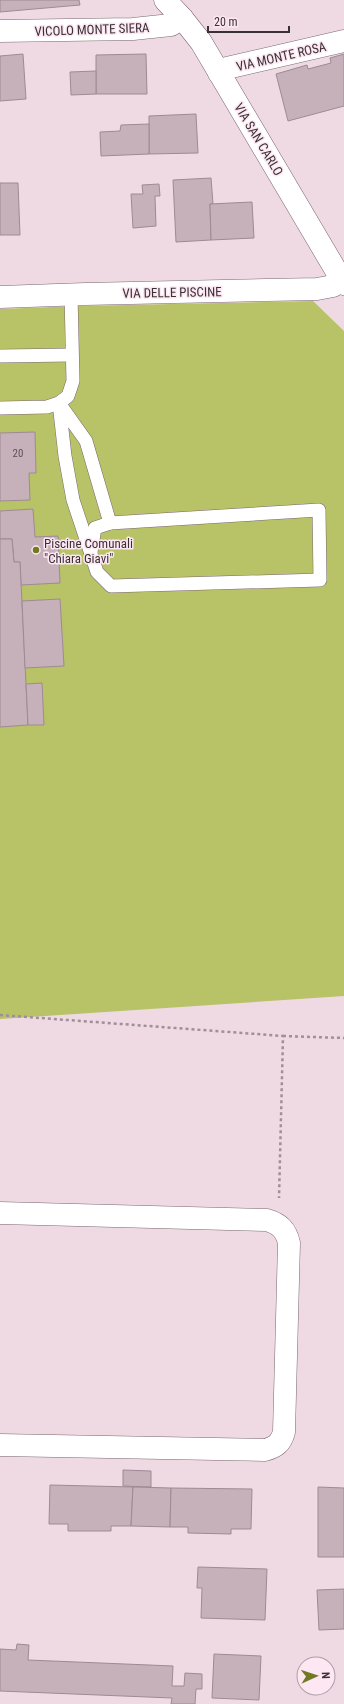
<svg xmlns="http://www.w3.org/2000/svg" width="344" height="1704" font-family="'Roboto Condensed',sans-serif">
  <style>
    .green { fill: #b8c267 }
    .building { fill: #c6b1bb; stroke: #9e8a94 }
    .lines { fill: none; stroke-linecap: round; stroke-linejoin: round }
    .lane-casing { stroke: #7a6770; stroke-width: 14 }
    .street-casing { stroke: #7a6770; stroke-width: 23 }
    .path { stroke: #9f8f97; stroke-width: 2.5; stroke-dasharray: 3 3; stroke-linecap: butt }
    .lane { stroke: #fff; stroke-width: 13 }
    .street { stroke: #fff; stroke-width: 22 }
    .poi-dot { fill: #717923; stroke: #fde7f2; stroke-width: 1.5 }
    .labels { text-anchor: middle; stroke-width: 3; stroke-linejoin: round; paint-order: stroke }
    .number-label { font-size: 11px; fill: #5d5156 }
    .street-label { font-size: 13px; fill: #3a3135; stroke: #fde7f2 }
    .poi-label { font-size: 13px; fill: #3a3135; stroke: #fde7f2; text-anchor: start }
  </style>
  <rect width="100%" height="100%" fill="#efdae4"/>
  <path class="green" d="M313,301L344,331V996L0,1019V309L79,306Z"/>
  <g class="building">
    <path d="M0,0H79L80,5L0,12Z"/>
    <path d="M23,54L26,99L0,101V56Z"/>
    <path d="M146,54L147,94H96V55Z"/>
    <path d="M344,54V106L288,121L276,74L307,65L308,69L331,63L330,58Z"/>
    <path d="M96,71V94L71,95L70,72Z"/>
    <path d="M196,114L198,153L149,154V116Z"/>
    <path d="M149,124V154L101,156L100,132L120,131L121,125Z"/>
    <path d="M211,178L213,204H210L211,240L176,242L173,180Z"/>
    <path d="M0,183H18L20,235H0Z"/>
    <path d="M159,184L160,196H155L156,226L133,228L131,194H143L142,185Z"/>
    <path d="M252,202L254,238L211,240L210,204Z"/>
    <path d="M35,432L36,473H29L30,500L0,501V433Z"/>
    <path d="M33,509L35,537L58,536L60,583L21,585L20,562H14L12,539H0V511Z"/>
    <path d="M0,539H12L14,562H20L28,725L0,727Z"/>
    <path d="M60,599L64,666L25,668L22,601Z"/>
    <path d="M42,683L44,725H28L26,684Z"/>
    <path d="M123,1470L151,1471V1487L123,1486Z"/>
    <path d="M50,1485L133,1487L131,1526H111V1531H68V1524H49Z"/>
    <path d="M133,1487L171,1488L170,1527L131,1526Z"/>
    <path d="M318,1487L344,1488V1557H318Z"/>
    <path d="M171,1488L252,1489L251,1529H231V1534L188,1533V1527H170Z"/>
    <path d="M198,1567L267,1569L265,1620L201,1618L202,1588H197Z"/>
    <path d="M344,1589V1629L319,1630L317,1590Z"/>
    <path d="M17,1644L29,1645L28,1660L173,1666L172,1686H184L185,1673L202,1674V1689H196L195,1704H171L172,1698L0,1691V1649L16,1650Z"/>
    <path d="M214,1654L261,1656L259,1700L212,1698Z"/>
  </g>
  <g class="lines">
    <g class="lane-casing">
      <g id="lane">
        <path d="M0,356L72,355"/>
        <path d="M59,403L86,441L110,523L319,510L320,580L111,586L97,572L73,500L65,456Z"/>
        <path d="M0,408L47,407L59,403L68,396L73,381L71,294"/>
        <path d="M91,552L95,528L110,523"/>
      </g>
    </g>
    <g class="street-casing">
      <g id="street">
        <path d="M165,0L182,18L201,42L344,284"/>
        <path d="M0,31L133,29L171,25L182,18"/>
        <path d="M219,73L227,68L344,41"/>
        <path d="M0,297L85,294L317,289L333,286L341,280"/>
        <path d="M0,1213L267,1220C280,1224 286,1230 289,1243L284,1432C281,1443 276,1447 265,1450L0,1445"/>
      </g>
    </g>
    <g class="path">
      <path d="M0,1015L283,1036L279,1198"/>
      <path d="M283,1036L344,1038"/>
    </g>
    <use href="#lane" class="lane"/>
    <use href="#street" class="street"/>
  </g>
  <circle class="poi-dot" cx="36" cy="550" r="4"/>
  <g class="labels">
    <g class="number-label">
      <text x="18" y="457">20</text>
    </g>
    <g class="street-label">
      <text transform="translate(92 29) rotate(-2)" y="5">VICOLO MONTE SIERA</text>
      <text transform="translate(281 56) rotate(-13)" y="5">VIA MONTE ROSA</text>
      <text transform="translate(259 139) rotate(59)" y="5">VIA SAN CARLO</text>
      <text transform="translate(172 292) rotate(-1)" y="5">VIA DELLE PISCINE</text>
    </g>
    <g class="poi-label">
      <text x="44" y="548">Piscine Comunali<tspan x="44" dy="15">"Chiara Giavi"</tspan></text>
    </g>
  </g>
  <g transform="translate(316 1676) rotate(87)"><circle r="19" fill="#fde7f2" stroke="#af9ea6"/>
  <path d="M0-3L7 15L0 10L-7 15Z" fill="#717923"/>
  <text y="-6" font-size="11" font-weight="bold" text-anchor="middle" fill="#3a3135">N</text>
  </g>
  <path d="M208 26v6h81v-6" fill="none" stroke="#3a3135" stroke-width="2"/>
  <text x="214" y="26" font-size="12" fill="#3a3135" stroke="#fde7f2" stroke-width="3" paint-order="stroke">20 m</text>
</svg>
